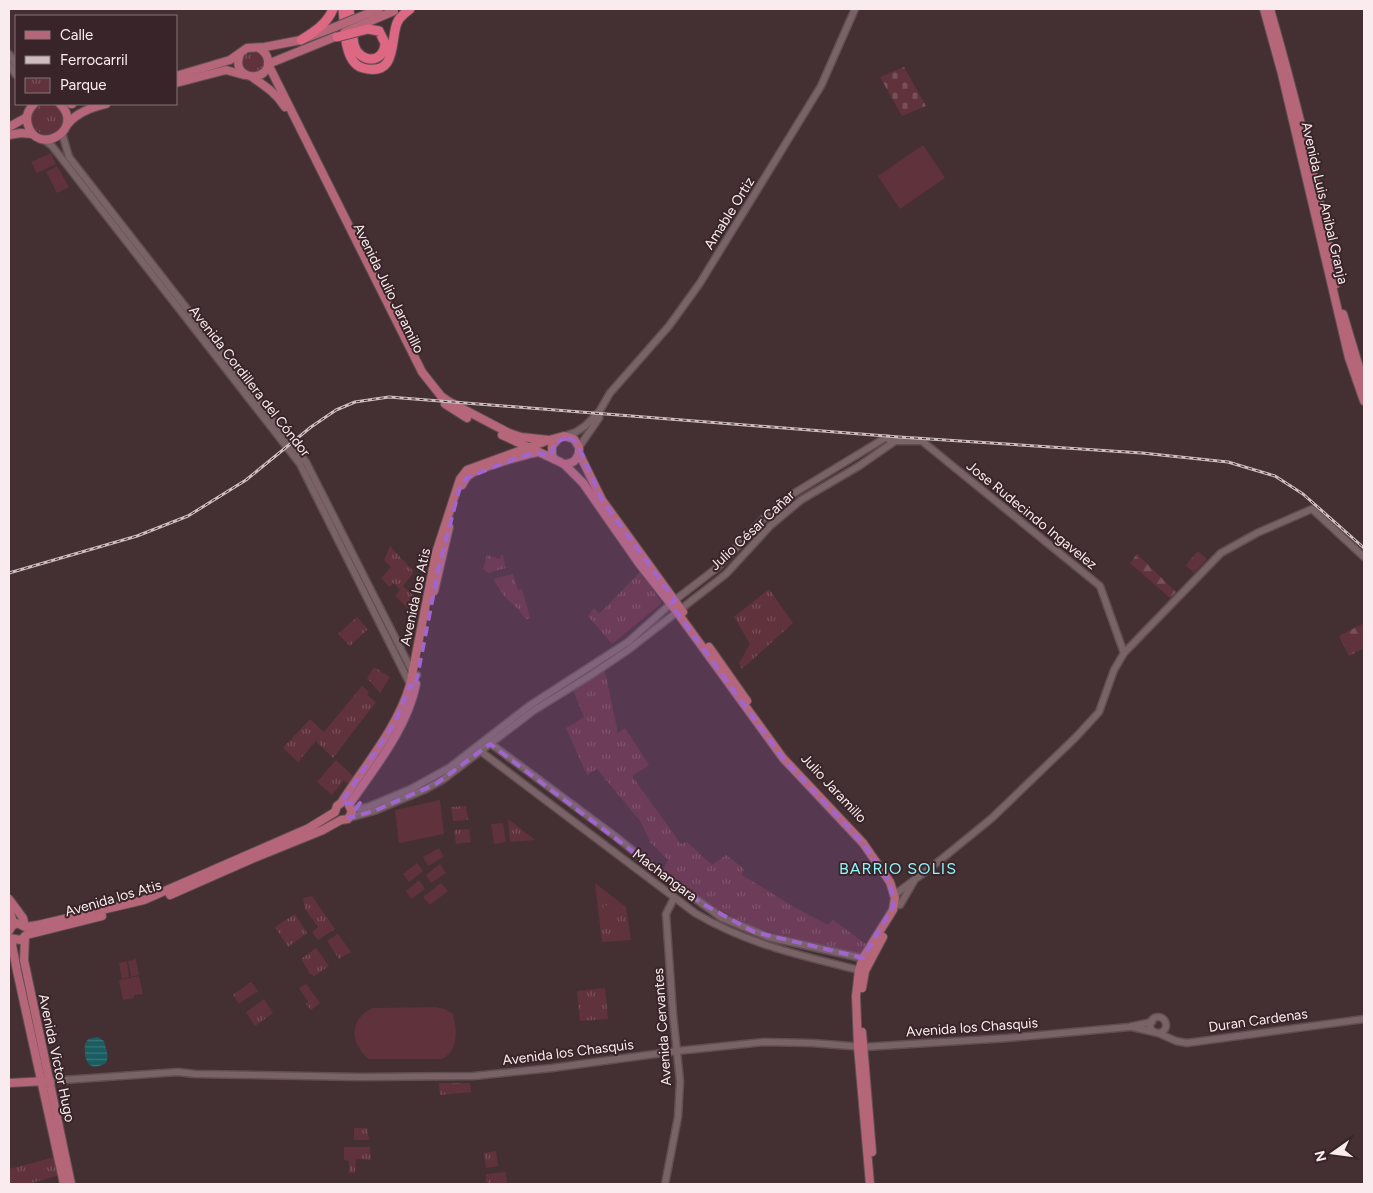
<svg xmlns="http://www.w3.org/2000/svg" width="1373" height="1193" font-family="Figtree,sans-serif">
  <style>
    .forest { fill: url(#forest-firs) }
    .cemetery { fill: url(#cemetery-stones) }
    .park { fill: url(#park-tufts) }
    .pitch { fill: #60323c }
    .water { fill: url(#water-rules) }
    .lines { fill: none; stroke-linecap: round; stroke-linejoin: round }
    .minor-casing { stroke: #604e52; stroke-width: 9 }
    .major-casing { stroke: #604e52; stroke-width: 10 }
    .highway-casing { stroke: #604e52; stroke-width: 11 }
    .minor { stroke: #7a6367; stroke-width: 6 }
    .major { stroke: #b56678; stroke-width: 8 }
    .highway { stroke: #dc6883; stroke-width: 9 }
    .rail-casing { stroke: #cdbdc0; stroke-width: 3 }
    .rail { stroke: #392529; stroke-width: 1; stroke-dasharray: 4; stroke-linecap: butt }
    .major-bridge-casing { stroke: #604e52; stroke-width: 10; stroke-linecap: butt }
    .highway-bridge-casing { stroke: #604e52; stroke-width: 11; stroke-linecap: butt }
    .major-bridge { stroke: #b56678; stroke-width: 8 }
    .highway-bridge { stroke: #dc6883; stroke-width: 9 }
    .marked { fill: #a166cd; fill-opacity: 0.2; stroke: #a166cd; stroke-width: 4; stroke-dasharray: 10 6; stroke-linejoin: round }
    .labels { text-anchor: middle; stroke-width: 4; stroke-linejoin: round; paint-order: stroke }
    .street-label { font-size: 14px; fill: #faecee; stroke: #392529 }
    .quarter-label { font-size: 16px; letter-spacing: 1px; fill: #8af5fb; stroke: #392529 }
  </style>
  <defs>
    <pattern id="forest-firs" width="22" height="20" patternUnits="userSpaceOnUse" patternTransform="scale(1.25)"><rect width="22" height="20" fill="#60323c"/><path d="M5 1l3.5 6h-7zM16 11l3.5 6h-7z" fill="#785058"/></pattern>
    <pattern id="cemetery-stones" width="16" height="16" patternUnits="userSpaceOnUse" patternTransform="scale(1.25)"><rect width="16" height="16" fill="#60323c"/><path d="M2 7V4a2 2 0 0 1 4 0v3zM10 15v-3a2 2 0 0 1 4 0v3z" fill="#785058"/></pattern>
    <pattern id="park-tufts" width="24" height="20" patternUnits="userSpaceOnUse" patternTransform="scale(1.25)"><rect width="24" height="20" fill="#60323c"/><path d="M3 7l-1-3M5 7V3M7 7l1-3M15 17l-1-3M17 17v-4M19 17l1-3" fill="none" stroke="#785058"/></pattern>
    <pattern id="water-rules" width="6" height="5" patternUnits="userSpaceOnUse" patternTransform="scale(1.25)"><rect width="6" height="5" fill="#1a5d60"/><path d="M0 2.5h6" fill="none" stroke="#3c7477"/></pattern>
  </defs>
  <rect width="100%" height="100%" fill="#442f33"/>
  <g class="forest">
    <path d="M1198,551L1207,559L1194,573L1186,565Z"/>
    <path d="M1137,554L1176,592L1170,598L1130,563Z"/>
    <path d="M1364,623V648L1349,656L1339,636Z"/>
  </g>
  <path class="cemetery" d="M904,67L926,106L902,116L880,77Z"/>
  <g class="park">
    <circle cx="254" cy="61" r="11"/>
    <circle cx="48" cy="119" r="16"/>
    <path d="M390,546L414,572L403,586L422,603L416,622L409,617L411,611L395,596L400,590L394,583L389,587L381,578L391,567L384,560Z"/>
    <path d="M487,555L500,559L501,555L503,556L506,568L488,573L483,569Z"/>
    <path d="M640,572L662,603L612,644L588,616L594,608L599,614Z"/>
    <path d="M513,574L518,590L522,589L530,618L526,620L519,610L504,596L493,579Z"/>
    <path d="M769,589L793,623L742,669L739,663L750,644L734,617Z"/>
    <path d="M357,617L368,629L350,646L338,634Z"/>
    <path d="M374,667L390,677L380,693L367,678Z"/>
    <path d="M605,671L618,733L625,728L649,765L632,776L681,844L687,842L712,865L726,855L744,869L742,875L796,908L828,925L833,920L867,945L862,954C807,942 750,933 703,900C689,891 676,880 663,870L668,860L650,842L641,822L597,769L587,775L566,728L584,717L573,690Z"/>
    <path d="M362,686L369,692L367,695L376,702L333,758L316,741L298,762L283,748L310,719L324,732Z"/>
    <path d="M336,760L355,778L349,785L344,780L332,795L317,782Z"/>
    <path d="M466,806L468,820L453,821L452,814L462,813L452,814L451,807Z"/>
    <path d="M508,819L535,840L510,842Z"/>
    <path d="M469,829L471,842L456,844L454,830Z"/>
    <path d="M595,883L626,907L631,940L602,942Z"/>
    <path d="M312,896L335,929L318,940L312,932L318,927L305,909L303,898Z"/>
    <path d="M295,914L307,933L288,947L275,927Z"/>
    <path d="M338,934L351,952L339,959L327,941Z"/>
    <path d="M316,948L329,966L314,976L310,974L301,959Z"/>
    <path d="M251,982L258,991L239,1004L233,995Z"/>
    <path d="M306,984L320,1003L311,1010L306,1004L308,1001L299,988Z"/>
    <path d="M605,988L608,1019L580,1021L577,991Z"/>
    <path d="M264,999L273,1013L255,1026L246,1012Z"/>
    <path d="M439,1083H470L471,1092L440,1095Z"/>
    <path d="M354,1128H367L369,1140H354Z"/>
    <path d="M344,1147H370L371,1160L356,1159L355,1173H349V1161L344,1160Z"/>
    <path d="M496,1151L498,1166L486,1168L484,1153Z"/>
    <path d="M55,1157L60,1175L28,1184H9V1169Z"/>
    <path d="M506,1172L507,1184H487L486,1174Z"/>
  </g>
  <g class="pitch">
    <path d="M923,145L945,178L900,209L878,176Z"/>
    <path d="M51,153L56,164L37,173L31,162Z"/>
    <path d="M57,166L69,187L57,193L46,172Z"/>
    <path d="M440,800L444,834L399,843L395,810Z"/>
    <path d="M503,823L506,842L494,844L491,824Z"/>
    <path d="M439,848L444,857L428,866L423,857Z"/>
    <path d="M417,863L423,871L409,882L403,874Z"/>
    <path d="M440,864L446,873L431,883L426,875Z"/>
    <path d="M419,880L425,889L411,899L406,891Z"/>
    <path d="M441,883L448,891L430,905L423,897Z"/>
    <path d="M619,903L621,914L605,917L603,906Z"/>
    <path d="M136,959L139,975L131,977L128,961Z"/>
    <path d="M127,961L129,977L122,979L119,963Z"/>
    <path d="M139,976L143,994L134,995V998L123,1000L119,980Z"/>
    <path d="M436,1007L445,1009L453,1014C457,1031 459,1050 442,1059H369C349,1044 349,1018 373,1008Z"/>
  </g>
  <path class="water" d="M98,1037L104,1041C105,1046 109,1055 107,1060C107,1063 104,1064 102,1065C86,1072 84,1055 85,1044L88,1039Z"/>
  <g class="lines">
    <g class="minor-casing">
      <g id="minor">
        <path d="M9,54L16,64"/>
        <path d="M9,65L16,75"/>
        <path d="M62,133L69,157L306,462L413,673L417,675"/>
        <path d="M43,139L52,146L300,464L411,686"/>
        <path d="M564,436L576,432L585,426L599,412L610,393L669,326L700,283L821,86L855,9"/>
        <path d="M579,447L599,418V412"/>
        <path d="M487,741L616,837L668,879L722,918L768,937L866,959"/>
        <path d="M479,750L695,913C749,945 803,956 863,971"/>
        <path d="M350,806L359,809L368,807L411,789L449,768L529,706L628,642L675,600L718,567L763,519L796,492L885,438L895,441H922L1100,586L1124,653"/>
        <path d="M349,818L374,811L426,789L444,779L533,711L591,675L628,650L726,574L770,526L801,500L859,466L895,441"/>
        <path d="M894,895L933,866L992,818L1076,737L1099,712L1114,670L1124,653L1221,553L1257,533L1312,509L1364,557"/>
        <path d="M894,905H900L914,881"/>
        <circle cx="1158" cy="1025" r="8"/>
        <path d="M1132,1027L1154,1032"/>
        <path d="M1158,1033L1176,1041L1187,1043L1364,1019"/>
        <path d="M49,1081L178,1072L195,1074L359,1077L474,1076L552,1068L677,1051L764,1042L812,1043L864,1047L1008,1038L1129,1027L1152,1022"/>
        <path d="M665,1184L678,1117L680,1081L673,1014L666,914L674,898"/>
      </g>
    </g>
    <g class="major-casing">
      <g id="major">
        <path d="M1264,9L1282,74L1349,358L1364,401"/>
        <path d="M1270,9C1296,100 1319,191 1336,284"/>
        <path d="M240,54C229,81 271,84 268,60C267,55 264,51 259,48"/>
        <path d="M268,64L422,372L441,396L448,401L509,433L521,437L549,440L564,436L574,439L579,447C580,458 574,464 564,464"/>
        <path d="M268,64L337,36"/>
        <path d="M176,76L230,60L247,48L265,47L301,40L335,27"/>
        <path d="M252,77C265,86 276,93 285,107"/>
        <path d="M176,83L226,70L244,75"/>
        <path d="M34,104C28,110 25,117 28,125C37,157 86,130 60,104"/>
        <path d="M71,104H72"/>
        <path d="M67,125C77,112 91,108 106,104"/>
        <path d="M9,127L27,117"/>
        <path d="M9,135L21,133L32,134"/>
        <path d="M1343,314L1364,384"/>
        <path d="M445,404L467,418"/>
        <path d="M502,435L554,459"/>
        <path d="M558,439L552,446V455L554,459L564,464L583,483L638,562L677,612L783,758L863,843L890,882L895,898L893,910L863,958L859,970L856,996L858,1047L870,1184"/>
        <path d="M579,453L602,500L683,612"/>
        <path d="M462,485C464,482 465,478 469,475C479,467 524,455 538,452"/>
        <path d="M434,591L449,527"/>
        <path d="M709,647L747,701"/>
        <path d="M349,805C374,768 407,729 416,684"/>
        <path d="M170,895L254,858L323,830L341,820L348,819L352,812L349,805"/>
        <path d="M9,899L23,918L25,926"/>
        <path d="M9,909L12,919L10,928"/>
        <path d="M9,931L12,926L17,923L25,927L38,925L144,900L309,828L335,812L337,806L341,803C365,765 397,729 410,685L436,553L460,479L467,470L549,440"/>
        <path d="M25,937L24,960L71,1184"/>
        <path d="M9,938L21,940L26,935L102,916"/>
        <path d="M13,939L12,945L17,971L64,1184"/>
        <path d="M862,988L865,971L883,937"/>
        <path d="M862,1032L872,1152"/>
        <path d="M9,1083L47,1081"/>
      </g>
    </g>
    <g class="highway-casing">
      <g id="highway">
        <path d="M343,9C345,25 343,63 363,68C398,77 390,40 397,23C399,17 405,13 410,9"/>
        <path d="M349,9L354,45C360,64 384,64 385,43L379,31"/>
        <path d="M301,40C314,32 327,24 333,9"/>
      </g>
    </g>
    <use href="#minor" class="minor"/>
    <use href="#major" class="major"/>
    <use href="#highway" class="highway"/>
    <g class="rail-casing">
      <path id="rail" d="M9,573L137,536L188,516L246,480L311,427L336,410L355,402L389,397L899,437L1142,453L1228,462L1275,476L1303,494L1364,548"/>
    </g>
    <use href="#rail" class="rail"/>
    <g class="major-bridge-casing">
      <g id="major-bridge">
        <path d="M335,27L379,9"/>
        <path d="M345,32L394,11"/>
      </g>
    </g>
    <g class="highway-bridge-casing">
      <path id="highway-bridge" d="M337,37L368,29L379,31"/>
    </g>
    <use href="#major-bridge" class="major-bridge"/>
    <use href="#highway-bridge" class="highway-bridge"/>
  </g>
  <path class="marked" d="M569,437L577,443L602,500L675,600L671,604L783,758L863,843L890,882L894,905L863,958L754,932L701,903L490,744L436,784L374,811L349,818L360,803H341L395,722L410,685L415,688L439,566L459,490L466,478L519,457L538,452L550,457L555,442Z"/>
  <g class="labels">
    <g class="street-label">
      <text transform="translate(1325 203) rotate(77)" y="5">Avenida Luis Anibal Granja</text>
      <text transform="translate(729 213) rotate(-58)" y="5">Amable Ortiz</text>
      <text transform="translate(389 288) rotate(64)" y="5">Avenida Julio Jaramillo</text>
      <text transform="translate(250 381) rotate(52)" y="5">Avenida Cordillera del Cóndor</text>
      <text transform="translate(1032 515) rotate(39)" y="5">Jose Rudecindo Ingavelez</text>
      <text transform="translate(752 530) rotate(-43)" y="5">Julio César Cañar</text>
      <text transform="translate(415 597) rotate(-78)" y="5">Avenida los Atis</text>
      <text transform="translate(834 788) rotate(47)" y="5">Julio Jaramillo</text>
      <text transform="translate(665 875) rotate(37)" y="5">Machangara</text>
      <text transform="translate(113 898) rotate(-16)" y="5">Avenida los Atis</text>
      <text transform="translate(1258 1020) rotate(-8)" y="5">Duran Cardenas</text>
      <text transform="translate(662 1027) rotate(-94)" y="5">Avenida Cervantes</text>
      <text transform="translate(972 1027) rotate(-4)" y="5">Avenida los Chasquis</text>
      <text transform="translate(568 1052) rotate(-7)" y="5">Avenida los Chasquis</text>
      <text transform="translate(57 1058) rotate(78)" y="5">Avenida Victor Hugo</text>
    </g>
    <g class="quarter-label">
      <text x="898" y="874">BARRIO SOLIS</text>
    </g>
  </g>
  <rect width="1373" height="1193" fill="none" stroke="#faecee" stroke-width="20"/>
  <rect x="15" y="15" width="162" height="90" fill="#392529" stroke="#867578"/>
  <rect x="25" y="31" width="25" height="8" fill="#b56678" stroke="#867578"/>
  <text x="60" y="40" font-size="15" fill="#faecee">Calle</text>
  <rect x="25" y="56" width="25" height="8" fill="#cdbdc0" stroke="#867578"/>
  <text x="60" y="65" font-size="15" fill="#faecee">Ferrocarril</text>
  <rect x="25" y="78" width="25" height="15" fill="url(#park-tufts)" stroke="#867578"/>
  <text x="60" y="90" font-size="15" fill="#faecee">Parque</text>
  <g transform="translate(1333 1153) rotate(256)" stroke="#392529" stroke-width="4" paint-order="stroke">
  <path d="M0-4L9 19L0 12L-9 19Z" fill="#faecee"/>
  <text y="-8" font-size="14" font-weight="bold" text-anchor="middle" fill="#faecee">N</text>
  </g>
</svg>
